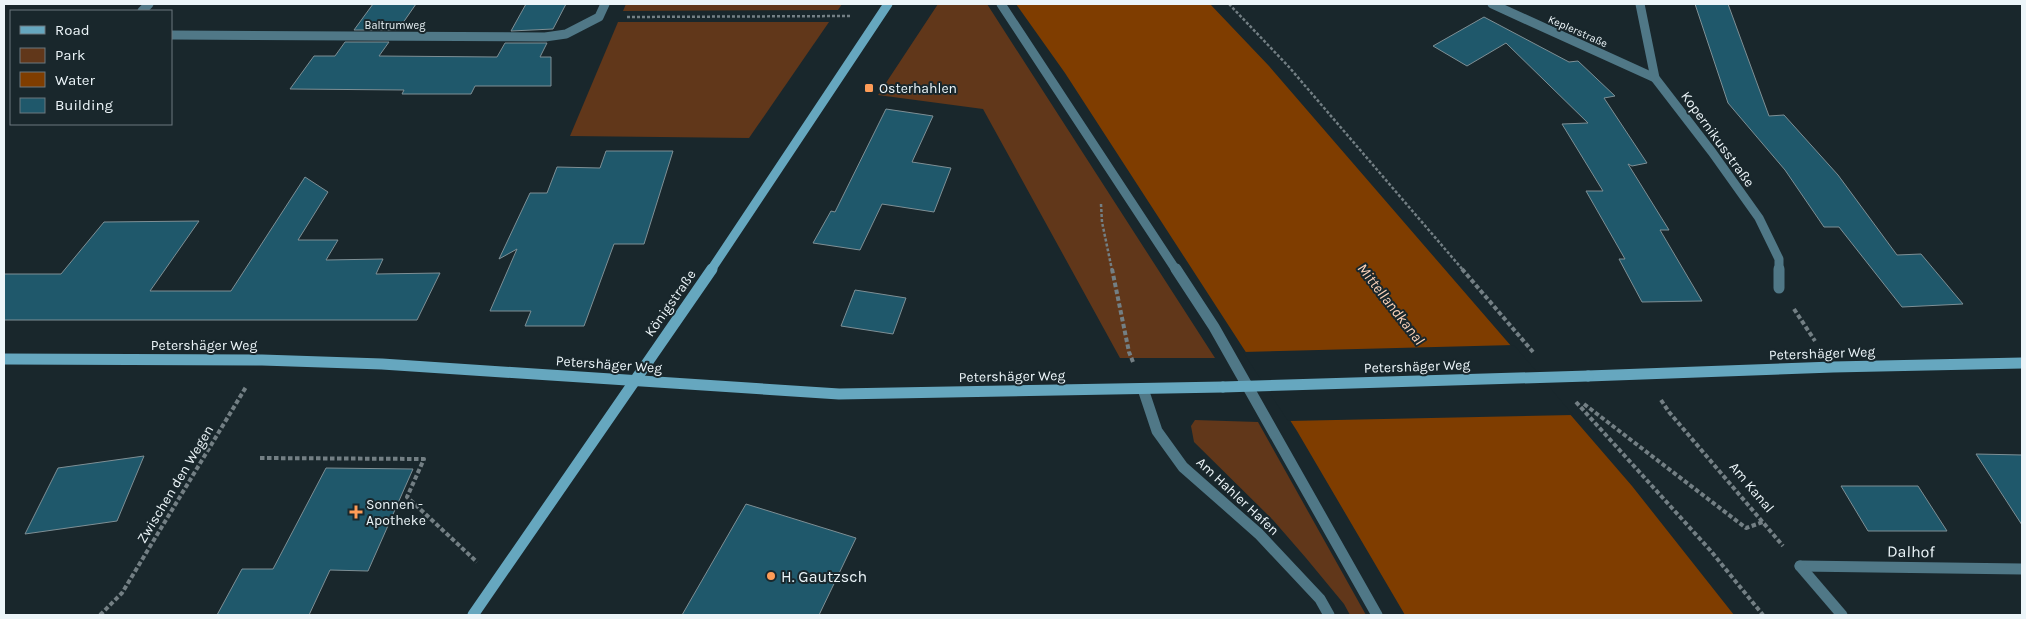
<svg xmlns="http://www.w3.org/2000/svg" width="2026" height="619" font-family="Karla,sans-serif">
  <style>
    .green { fill: #61371a }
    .water { fill: #7f3d00 }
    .pier { fill: #19272c }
    .building { fill: #1f586b; stroke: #7e8f95 }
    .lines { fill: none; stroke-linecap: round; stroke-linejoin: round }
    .path-far1 { stroke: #737f84; stroke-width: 2.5; stroke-dasharray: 3 2; stroke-linecap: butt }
    .path { stroke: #737f84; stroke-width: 4; stroke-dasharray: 4.5 2.5; stroke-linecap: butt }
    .lane-far1 { stroke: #507887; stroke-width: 9 }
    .lane { stroke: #507887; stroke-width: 11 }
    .street-far1 { stroke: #507887; stroke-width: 9 }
    .street { stroke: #507887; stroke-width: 11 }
    .secondary-far1 { stroke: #66a7bf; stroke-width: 9 }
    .secondary { stroke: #66a7bf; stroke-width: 11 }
    .secondary-bridge { stroke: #66a7bf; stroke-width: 11 }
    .poi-dot { fill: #fe9c57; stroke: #19272c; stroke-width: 2 }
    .labels { text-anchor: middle; stroke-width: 4; stroke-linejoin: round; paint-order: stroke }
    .far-street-label { font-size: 11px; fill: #ecf5f9; stroke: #19272c }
    .poi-label { font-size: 14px; fill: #ecf5f9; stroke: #19272c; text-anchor: start }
    .street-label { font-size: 14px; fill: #ecf5f9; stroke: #19272c }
    .water-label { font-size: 15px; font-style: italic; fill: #fbd3ba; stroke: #19272c }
    .near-street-label { font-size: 16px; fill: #ecf5f9; stroke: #19272c }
    .near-poi-label { font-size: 16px; fill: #ecf5f9; stroke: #19272c; text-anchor: start }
  </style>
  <rect width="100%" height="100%" fill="#19272c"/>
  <g class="green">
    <path d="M626,4H842L838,10L623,11Z"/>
    <path d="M938,4H987L1215,358H1120L983,109L878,95Z"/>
    <path d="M618,22H829L749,138L570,136Z"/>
    <path d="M1195,420L1258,422L1366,615H1350L1344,604L1306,558L1273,520L1194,442L1191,426Z"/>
  </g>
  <path class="water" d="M1016,4H1210L1269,66L1632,486L1734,615H1405L1297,431L1065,73Z"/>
  <path class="pier" d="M1514,345L1573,415L1288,421L1243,352Z"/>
  <g class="building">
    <path d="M373,4H416L398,30H354Z"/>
    <path d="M526,4H566L553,29L511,31Z"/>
    <path d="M1695,4H1728L1769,116L1784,115L1838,175L1897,255L1921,254L1963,304L1902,307L1839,227H1824L1785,170L1728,103Z"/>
    <path d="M1484,17L1569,62L1578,61L1615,96L1604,98L1647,163L1632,166L1628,164L1669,230H1660L1702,301L1642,302L1619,259H1625L1586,191H1603L1562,124L1588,123L1506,43L1467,66L1433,46Z"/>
    <path d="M345,42H389L379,56L497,57L505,43H547L540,57H551V86H475L471,94H402L404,90L290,89L314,56H335Z"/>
    <path d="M886,109L933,116L912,162L951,168L934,212L882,204L860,250L813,243L831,211L835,212Z"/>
    <path d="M606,151H673L644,244H614L584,326H525L531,311H490L517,249L499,259L530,193H547L557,167L600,168Z"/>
    <path d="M305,177L328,192L298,240H338L326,260L383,259L376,274L440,273L417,320H4V274H61L104,222L199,221L150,291H231Z"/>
    <path d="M855,290L906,298L893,334L841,326Z"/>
    <path d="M1976,454L2022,455V525Z"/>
    <path d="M144,456L117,521L25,534L58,468Z"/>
    <path d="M326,468L413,469L368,571L330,570L309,615H217L242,569H273Z"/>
    <path d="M1841,486H1918L1947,531H1868Z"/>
    <path d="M746,504L856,538L819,615H682Z"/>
  </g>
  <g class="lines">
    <g class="path-far1">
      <path d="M1229,4L1289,67L1463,270"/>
      <path d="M627,17L851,16"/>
      <path d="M1101,204L1102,222L1112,270"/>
    </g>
    <g class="path">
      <path d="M1112,269L1129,352L1133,362"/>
      <path d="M1462,269L1533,352"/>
      <path d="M1794,309L1815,341"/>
      <path d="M1661,400L1669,412L1783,546"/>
      <path d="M1576,402L1710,550L1763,615"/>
      <path d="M1584,404L1746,528L1763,522"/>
      <path d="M260,458L424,459L407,497L477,562"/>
      <path d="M100,615L122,593L246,387"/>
    </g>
    <path class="lane-far1" d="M1001,4L1176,270"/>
    <path class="lane" d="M1176,269L1214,327L1377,615"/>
    <g class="street-far1">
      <path d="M1492,4L1655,78"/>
      <path d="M1640,4L1655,78L1712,152L1759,218L1779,259V270"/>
      <path d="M142,11L149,4"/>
      <path d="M171,35L545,37L566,34L599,17L605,4"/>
    </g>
    <g class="street">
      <path d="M1779,269V288"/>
      <path d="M1143,389L1157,431L1183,467L1259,534L1320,599L1329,615"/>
      <path d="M1800,566L2022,569"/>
      <path d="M1800,566L1842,615"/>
    </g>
    <path class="secondary-far1" d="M711,270L888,4"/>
    <g class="secondary">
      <path d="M4,359L262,360L382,364L839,394L1223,387"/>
      <path d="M1588,376L1833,367L2022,363"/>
      <path d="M473,615L712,269"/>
    </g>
    <path class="secondary-bridge" d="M1223,387L1588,376"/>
  </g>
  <g class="poi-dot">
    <rect x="864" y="83" width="10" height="10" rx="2.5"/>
    <path d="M353.5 504.5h5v5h5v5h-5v5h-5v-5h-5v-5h5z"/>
    <circle cx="771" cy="576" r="5"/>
  </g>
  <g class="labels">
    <g class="far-street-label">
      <text x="395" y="29">Baltrumweg</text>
      <text transform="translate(1578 31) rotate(24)" y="4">Keplerstraße</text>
    </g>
    <g class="poi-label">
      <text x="879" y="93">Osterhahlen</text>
      <text x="366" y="509">Sonnen -<tspan x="366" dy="16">Apotheke</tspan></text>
    </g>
    <g class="street-label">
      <text transform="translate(1718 139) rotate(54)" y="5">Kopernikusstraße</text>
      <text transform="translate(670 303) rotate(-55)" y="5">Königstraße</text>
      <text x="204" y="350">Petershäger Weg</text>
      <text transform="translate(1822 353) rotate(-2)" y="5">Petershäger Weg</text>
      <text transform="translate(609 364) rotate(4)" y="5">Petershäger Weg</text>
      <text transform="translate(1417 366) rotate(-2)" y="5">Petershäger Weg</text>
      <text transform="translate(1012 376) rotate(-1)" y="5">Petershäger Weg</text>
      <text transform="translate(175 484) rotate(-59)" y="5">Zwischen den Wegen</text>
      <text transform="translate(1752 487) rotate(50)" y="5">Am Kanal</text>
      <text transform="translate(1238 496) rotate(43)" y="5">Am Hahler Hafen</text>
    </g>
    <g class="water-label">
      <text transform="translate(1391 304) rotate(52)" y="5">Mittellandkanal</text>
    </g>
    <g class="near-street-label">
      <text transform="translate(1911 551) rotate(1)" y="6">Dalhof</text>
    </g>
    <g class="near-poi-label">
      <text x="781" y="582">H. Gautzsch</text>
    </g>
  </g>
  <rect width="2026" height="619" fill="none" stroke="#ecf5f9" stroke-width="10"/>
  <rect x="10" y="10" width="162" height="115" fill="#19272c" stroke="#6d797e"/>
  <rect x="20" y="26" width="25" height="8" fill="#66a7bf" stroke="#6d797e"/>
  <text x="55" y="35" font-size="15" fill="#ecf5f9">Road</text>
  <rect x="20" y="48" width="25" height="15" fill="#61371a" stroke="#6d797e"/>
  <text x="55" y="60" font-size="15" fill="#ecf5f9">Park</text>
  <rect x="20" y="72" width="25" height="15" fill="#7f3d00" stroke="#6d797e"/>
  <text x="55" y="85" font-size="15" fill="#ecf5f9">Water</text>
  <rect x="20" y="98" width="25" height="15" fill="#1f586b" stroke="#6d797e"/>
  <text x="55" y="110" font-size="15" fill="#ecf5f9">Building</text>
</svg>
